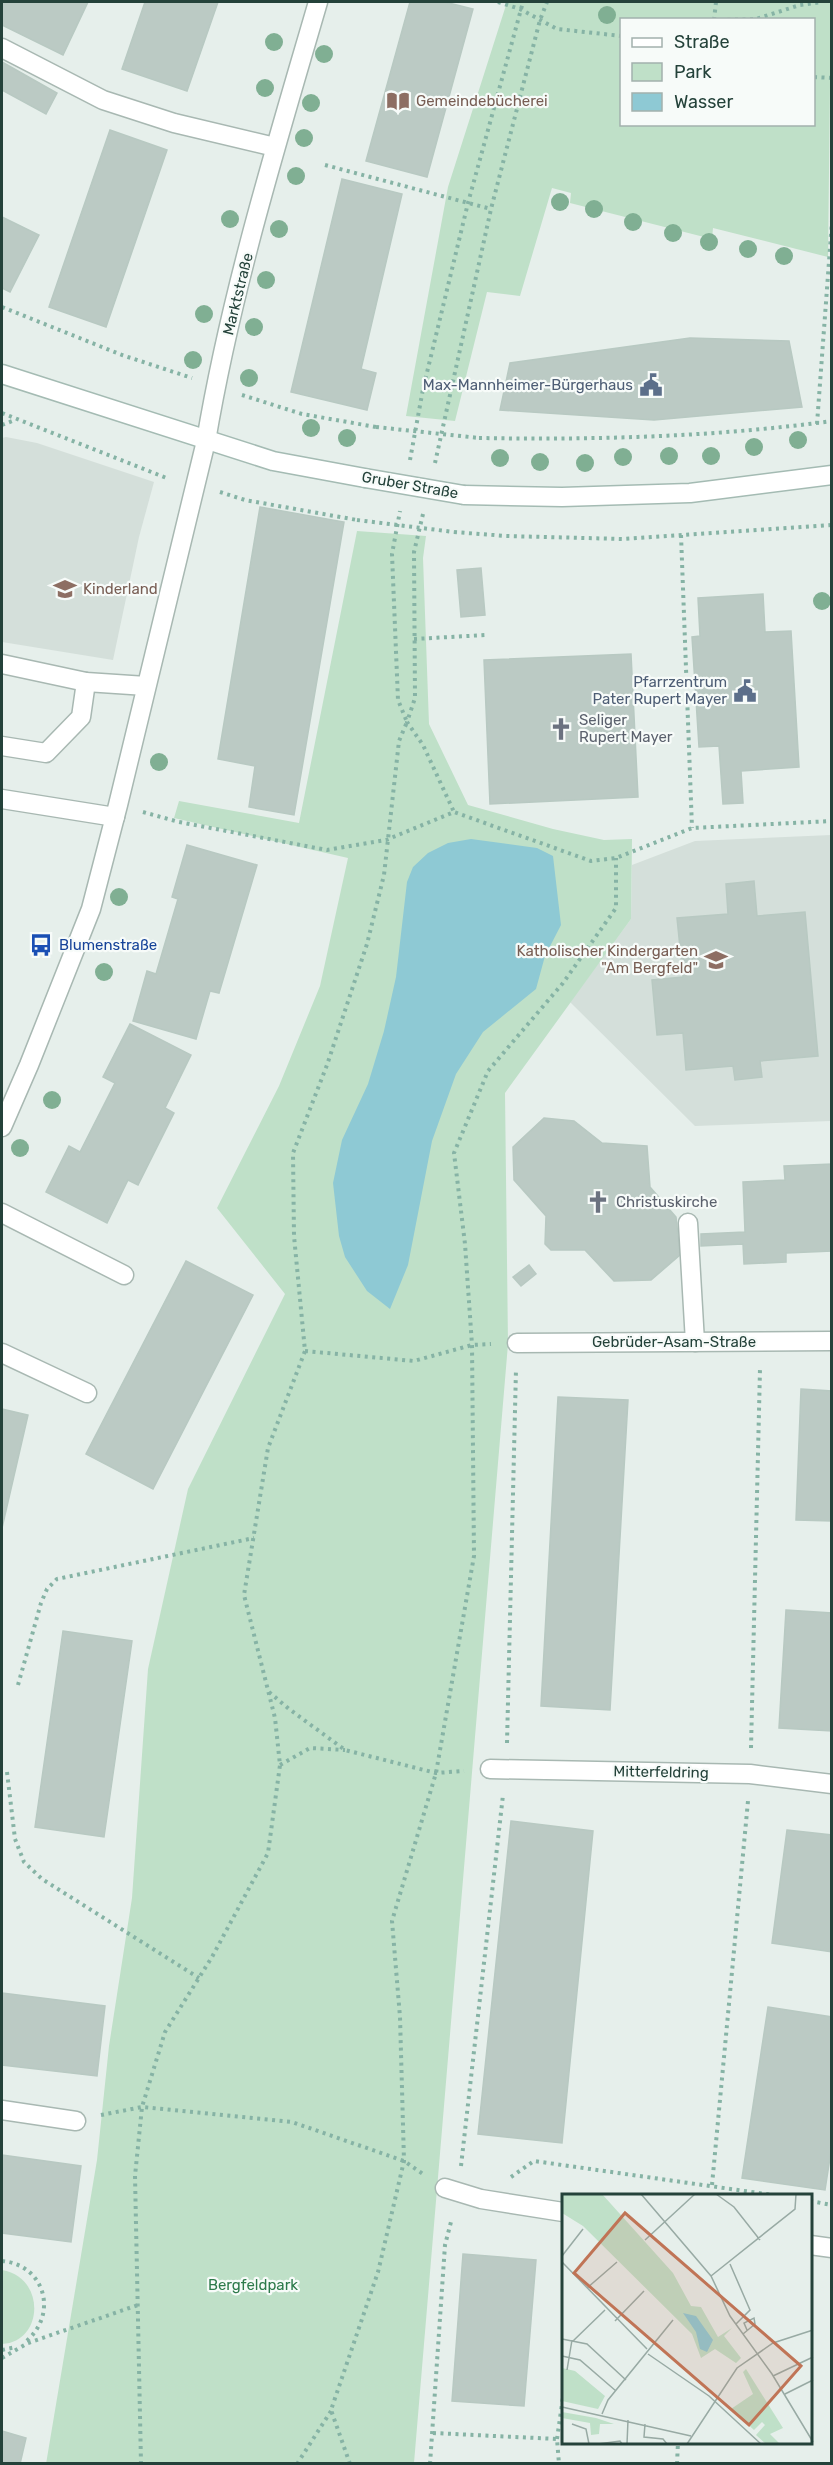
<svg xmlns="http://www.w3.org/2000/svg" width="833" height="2465" font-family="Rubik,sans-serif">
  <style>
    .built { fill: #d4dfda }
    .green { fill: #bfe0c8; fill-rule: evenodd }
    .water { fill: #8ec9d4 }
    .building { fill: #bbcac4; stroke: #b8c9c2; stroke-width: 1.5 }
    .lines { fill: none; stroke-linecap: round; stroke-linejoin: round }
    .lane-casing { stroke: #a8b8b2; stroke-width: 21 }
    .street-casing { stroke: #a8b8b2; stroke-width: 21 }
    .secondary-casing { stroke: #a4bbb3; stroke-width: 21 }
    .path { stroke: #86b3a5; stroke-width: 4; stroke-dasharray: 3 4.5; stroke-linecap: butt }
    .lane { stroke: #fff; stroke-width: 18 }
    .street { stroke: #fff; stroke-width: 18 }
    .secondary { stroke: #fff; stroke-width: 18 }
    .secondary-bridge-casing { stroke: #a4bbb3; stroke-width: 21; stroke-linecap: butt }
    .path-bridge { stroke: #86b3a5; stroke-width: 4; stroke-dasharray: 3 4.5; stroke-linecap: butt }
    .secondary-bridge { stroke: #fff; stroke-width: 18 }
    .tree { fill: #80af93 }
    .labels { text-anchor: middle; stroke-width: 4.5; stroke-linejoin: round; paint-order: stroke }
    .education-label { font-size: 15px; fill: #785e54; stroke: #f7fbf9; text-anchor: start }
    .street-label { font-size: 15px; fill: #24423a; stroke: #f7fbf9 }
    .service-label { font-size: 15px; fill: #4e5e75; stroke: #f7fbf9; text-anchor: end }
    .worship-label { font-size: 15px; fill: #5b616d; stroke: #f7fbf9; text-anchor: start }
    .transit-label { font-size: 15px; fill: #164399; stroke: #f7fbf9; text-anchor: start }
    .park-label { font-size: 15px; fill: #2d7a4b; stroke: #f7fbf9 }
    .inset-road { fill: none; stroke: #98aaa4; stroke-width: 1.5 }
    .view { fill: #c07456; fill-opacity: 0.15; stroke: #c07456; stroke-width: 3 }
    .inset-edge { fill: none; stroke: #24423a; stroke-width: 3 }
  </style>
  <rect width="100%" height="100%" fill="#e6efeb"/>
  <g class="built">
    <path d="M6,437L37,443L154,482L139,537L113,660L2,642V438Z"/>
    <path d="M831,835V1121L695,1126L570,1002L631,919L632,865L695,841Z"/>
  </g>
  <g class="green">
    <path d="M507,2H831L828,257L713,228L712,239L570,203L571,193L552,188L520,296L487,292L455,421L406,416L448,187ZM622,20H814V124H622Z"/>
    <path d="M357,531L426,536L423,558L429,724L468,805L553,829L604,840L632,839L631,919L505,1093L508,1344L414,2463L46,2464L97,2160L109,2046L132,1898L148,1669L188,1489L285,1294L217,1208L279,1086L320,986L348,858L174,818L179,801L299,823Z"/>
    <path d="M2,2270C46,2277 44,2342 2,2344Z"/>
  </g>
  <path class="water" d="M471,839L537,848L553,856L561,925L545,956L536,989L483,1032L456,1074L432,1141L408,1265L390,1309L367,1291L345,1257L339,1236L333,1183L342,1140L368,1084L384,1031L396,977L407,882L413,867L428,853L448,843Z"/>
  <g class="building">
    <path d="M2,2H88L63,55L2,25Z"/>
    <path d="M145,2H218L187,91L122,69Z"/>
    <path d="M410,2H445L473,9L427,177L366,161Z"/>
    <path d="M2,62L57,93L46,114L2,90Z"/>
    <path d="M110,130L167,150L106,327L49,307Z"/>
    <path d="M342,179L402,194L361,369L376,373L367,410L291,392Z"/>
    <path d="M2,217L39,235L10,292L2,288Z"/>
    <path d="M690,338L789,341L802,407L654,420L500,410L510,363Z"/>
    <path d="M260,507L344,522L294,815L249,807L255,766L218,759Z"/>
    <path d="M481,568L485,615L461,617L457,570Z"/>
    <path d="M763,594L765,632L791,631L799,767L741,771L743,803L723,804L719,746L699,747L692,637L700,636L698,598Z"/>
    <path d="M631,654L638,797L490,804L484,660Z"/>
    <path d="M187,845L257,865L219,993L210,991L196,1039L133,1021L147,971L156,974L178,899L172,897Z"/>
    <path d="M754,881L757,916L805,912L818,1056L760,1061L762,1077L735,1080L733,1066L686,1070L683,1033L657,1035L652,980L683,977L677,918L728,914L726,884Z"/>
    <path d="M130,1024L191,1055L165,1108L174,1113L138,1185L128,1180L107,1223L46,1192L69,1146L80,1152L115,1083L103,1077Z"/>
    <path d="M544,1118L574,1121L602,1143L647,1146L650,1187L676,1217L680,1255L651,1280L614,1281L585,1250H551L545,1244L546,1216L514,1180L513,1147Z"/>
    <path d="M832,1164V1251L786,1253V1262L744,1264L743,1244L701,1246V1234L745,1232L743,1182L785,1180L784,1166Z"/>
    <path d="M186,1261L253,1295L153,1489L86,1454Z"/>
    <path d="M529,1265L536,1274L521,1286L513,1277Z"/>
    <path d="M801,1389L832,1391V1521L796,1520Z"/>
    <path d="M558,1397L628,1400L610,1710L541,1706Z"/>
    <path d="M2,1409L28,1415L2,1528Z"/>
    <path d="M786,1610L832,1613V1731L779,1728Z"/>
    <path d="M63,1631L132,1641L104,1837L35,1827Z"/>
    <path d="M511,1821L593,1831L562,2143L478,2134Z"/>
    <path d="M787,1830L832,1835V1952L772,1943Z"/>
    <path d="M2,1993L105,2006L97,2076L2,2065Z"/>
    <path d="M768,2007L832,2017V2145L825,2190L742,2178Z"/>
    <path d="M2,2155L81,2166L71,2242L2,2233Z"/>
    <path d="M463,2254L536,2260L524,2406L452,2401Z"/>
    <path d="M2,2431L26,2438L20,2464H2Z"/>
  </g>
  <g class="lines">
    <g class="lane-casing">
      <g id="lane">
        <path d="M2,664L86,682L146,686"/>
        <path d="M2,746L46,753L81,717L86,682"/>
        <path d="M2,1213L124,1275"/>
        <path d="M688,1223L695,1342"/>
        <path d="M2,1353L87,1393"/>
      </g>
    </g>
    <g class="street-casing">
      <g id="street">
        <path d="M2,48L103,100L174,123L275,147"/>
        <path d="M2,799L115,817"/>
        <path d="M2,1127L29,1065L91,909L118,805L206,441C231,292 276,146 318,2"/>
        <path d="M517,1343L832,1341"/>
        <path d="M490,1769L750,1774L832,1784"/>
        <path d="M2,2110L76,2121"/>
        <path d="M445,2188L481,2199L563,2212"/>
        <path d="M810,2245L832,2248"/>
      </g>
    </g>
    <g class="secondary-casing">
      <g id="secondary">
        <path d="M2,374L273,461L365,478"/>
        <path d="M464,495L562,497L690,493L832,475"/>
      </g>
    </g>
    <g class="path">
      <path d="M498,2L520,9L557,29L622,36"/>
      <path d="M714,20L716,2"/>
      <path d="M720,20L756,19L800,5L822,2"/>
      <path d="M814,77L832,78"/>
      <path d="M325,165L491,209"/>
      <path d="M2,307L122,355L192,378"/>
      <path d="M242,395L302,414L376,427"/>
      <path d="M2,413L169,479"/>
      <path d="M817,424L832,221"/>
      <path d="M2,425L15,420"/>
      <path d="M479,438C596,440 714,437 832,421"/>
      <path d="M410,460L423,389L468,203L523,2"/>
      <path d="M435,463L491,209L540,20L547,2"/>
      <path d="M220,492L245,500L357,520"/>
      <path d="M423,514L414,552L415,698L407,722L423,745L454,812"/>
      <path d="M454,532L506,536L623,539L832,525"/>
      <path d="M681,535L692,828"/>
      <path d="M414,639L485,635"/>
      <path d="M143,812L179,822L327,850L386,840L454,812L591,861L616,858L692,828L832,821"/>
      <path d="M305,1351L414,1361L472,1345L491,1344"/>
      <path d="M18,1685L41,1603L47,1589L57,1579L254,1538"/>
      <path d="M269,1692L289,1709L345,1750L436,1773L464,1771"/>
      <path d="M507,1743L516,1369"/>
      <path d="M751,1748L760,1369"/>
      <path d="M280,1765L310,1748L345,1750"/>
      <path d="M7,1772L15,1839L24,1862L42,1879L199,1978"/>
      <path d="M101,2115L142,2107L292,2122L404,2161L423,2174"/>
      <path d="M461,2166L503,1795"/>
      <path d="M511,2177L534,2161L773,2195"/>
      <path d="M712,2185L748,1801"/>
      <path d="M810,2201L832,2205"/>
      <path d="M2,2261C46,2265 59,2316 24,2343"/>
      <path d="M2,2350L16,2347"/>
      <path d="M2,2358L28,2343L138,2305"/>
      <path d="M433,2433L557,2439L559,2464"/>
      <path d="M557,2439L563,2397"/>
      <path d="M141,2464L135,2176L142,2107L165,2032L212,1957L268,1853L280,1765L275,1718L244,1595L268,1448L305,1351L294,1236L293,1153L327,1065L367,944L384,875L399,741L407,722L398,700L392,554L400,511"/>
      <path d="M297,2464L331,2411"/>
      <path d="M350,2464L331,2410L378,2272L404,2161L400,2017L392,1921L436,1773L474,1556L472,1345L465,1244L454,1153L488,1071L563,983L616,908V858"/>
      <path d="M430,2464L445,2245L452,2218"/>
      <path d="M677,2464L678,2442"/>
    </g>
    <use href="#lane" class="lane"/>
    <use href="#street" class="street"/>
    <use href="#secondary" class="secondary"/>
    <g class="secondary-bridge-casing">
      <path id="secondary-bridge" d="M365,478L464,495"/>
    </g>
    <g class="path-bridge">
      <path d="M376,427L479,438"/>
      <path d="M357,520L454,532"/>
    </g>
    <use href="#secondary-bridge" class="secondary-bridge"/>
  </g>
  <g class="tree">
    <circle cx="607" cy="15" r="9"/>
    <circle cx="274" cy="42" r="9"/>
    <circle cx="324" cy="54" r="9"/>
    <circle cx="265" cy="88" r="9"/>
    <circle cx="311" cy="103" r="9"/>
    <circle cx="304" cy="138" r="9"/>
    <circle cx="296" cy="176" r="9"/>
    <circle cx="560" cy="202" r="9"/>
    <circle cx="594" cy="209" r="9"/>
    <circle cx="230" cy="219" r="9"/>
    <circle cx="633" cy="222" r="9"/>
    <circle cx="279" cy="229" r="9"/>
    <circle cx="673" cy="233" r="9"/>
    <circle cx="709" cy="242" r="9"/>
    <circle cx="748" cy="249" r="9"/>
    <circle cx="784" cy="256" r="9"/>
    <circle cx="266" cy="280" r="9"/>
    <circle cx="204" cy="314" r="9"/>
    <circle cx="254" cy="327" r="9"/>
    <circle cx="193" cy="360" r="9"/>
    <circle cx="249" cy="378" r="9"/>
    <circle cx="311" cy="428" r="9"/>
    <circle cx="347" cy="438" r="9"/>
    <circle cx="798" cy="440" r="9"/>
    <circle cx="754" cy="447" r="9"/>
    <circle cx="669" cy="456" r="9"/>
    <circle cx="711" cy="456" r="9"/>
    <circle cx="623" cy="457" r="9"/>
    <circle cx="500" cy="458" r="9"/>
    <circle cx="540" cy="462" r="9"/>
    <circle cx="585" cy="463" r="9"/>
    <circle cx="822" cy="601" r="9"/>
    <circle cx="159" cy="762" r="9"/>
    <circle cx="119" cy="897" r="9"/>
    <circle cx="104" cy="972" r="9"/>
    <circle cx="52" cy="1100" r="9"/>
    <circle cx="20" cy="1148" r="9"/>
  </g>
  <defs>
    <g id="library-bare" transform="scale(1.8)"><path d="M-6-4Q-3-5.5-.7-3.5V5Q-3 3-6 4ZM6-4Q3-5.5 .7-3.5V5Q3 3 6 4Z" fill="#8d6e63" stroke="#f7fbf9" stroke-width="2.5" paint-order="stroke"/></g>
    <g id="civic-bare" transform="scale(1.8)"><path d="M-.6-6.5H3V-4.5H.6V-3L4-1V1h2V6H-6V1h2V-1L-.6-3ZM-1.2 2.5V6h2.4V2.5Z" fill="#5c6f8a" stroke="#f7fbf9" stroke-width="2.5" paint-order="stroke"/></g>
    <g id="school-bare" transform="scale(1.8)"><path d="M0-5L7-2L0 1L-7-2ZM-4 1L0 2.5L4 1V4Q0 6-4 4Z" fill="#8d6e63" stroke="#f7fbf9" stroke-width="2.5" paint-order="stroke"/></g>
    <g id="church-bare" transform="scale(1.8)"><path d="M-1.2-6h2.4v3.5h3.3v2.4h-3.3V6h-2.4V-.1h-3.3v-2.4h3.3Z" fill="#6b7280" stroke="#f7fbf9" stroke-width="2.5" paint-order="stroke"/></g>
    <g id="bus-bare" transform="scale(1.8)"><path d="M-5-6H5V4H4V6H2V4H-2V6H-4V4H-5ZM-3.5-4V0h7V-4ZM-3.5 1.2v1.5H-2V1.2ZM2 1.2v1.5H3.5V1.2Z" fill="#1a4fb4" stroke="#f7fbf9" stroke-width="2.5" paint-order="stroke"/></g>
  </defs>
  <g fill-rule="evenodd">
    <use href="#library-bare" x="398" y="101"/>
    <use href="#civic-bare" x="651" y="385"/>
    <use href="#school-bare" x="65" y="589"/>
    <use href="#civic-bare" x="745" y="691"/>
    <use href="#church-bare" x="561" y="729"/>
    <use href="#bus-bare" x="41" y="945"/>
    <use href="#school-bare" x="716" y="960"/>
    <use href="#church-bare" x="598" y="1202"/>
  </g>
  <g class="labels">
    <g class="education-label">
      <text x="416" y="106">Gemeindebücherei</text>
      <text x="83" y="594">Kinderland</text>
      <text x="698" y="956" text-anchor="end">Katholischer Kindergarten<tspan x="698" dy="17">"Am Bergfeld"</tspan></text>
    </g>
    <g class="street-label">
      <text transform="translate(238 294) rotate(-76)" y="5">Marktstraße</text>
      <text transform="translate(410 485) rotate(10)" y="5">Gruber Straße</text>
      <text x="674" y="1347">Gebrüder-Asam-Straße</text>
      <text transform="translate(661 1772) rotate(1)" y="5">Mitterfeldring</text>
    </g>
    <g class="service-label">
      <text x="633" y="390">Max-Mannheimer-Bürgerhaus</text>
      <text x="727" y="687">Pfarrzentrum<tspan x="727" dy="17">Pater Rupert Mayer</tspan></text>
    </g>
    <g class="worship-label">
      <text x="579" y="725">Seliger<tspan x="579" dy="17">Rupert Mayer</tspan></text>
      <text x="616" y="1207">Christuskirche</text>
    </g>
    <g class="transit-label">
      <text x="59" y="950">Blumenstraße</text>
    </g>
    <g class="park-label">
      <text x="253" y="2290">Bergfeldpark</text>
    </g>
  </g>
  <g transform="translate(562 2194)">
    <rect width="250" height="250" fill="#e6efeb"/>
    <path d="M0,0H40L111,79L129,112L139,113L156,143L170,134L162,142L179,164L174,169L153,155L139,164L130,140L21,32L0,19ZM0,174L13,177L43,202L36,215L0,207ZM184,175L221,234L208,240L218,250H204L194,241L203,231L200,228L192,236L169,215L191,200L181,178ZM0,218L34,224L52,230H38L37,240L29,241L28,229L0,224Z" fill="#bfe0c8"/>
    <path d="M121,119L134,122L151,146L145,158L138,155L134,138Z" fill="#8ec9d4"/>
    <path class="inset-road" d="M79,0L149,82L168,122L210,180L251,248M154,0L172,13L198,46M83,46L133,0M0,62L21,35M0,68L85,155M168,70L188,116L174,130M149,82L233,15L234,0M25,94L55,68M53,127L82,97M181,140L193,130L192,124L182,129L185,136M0,145L25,150L64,186M11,147L43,116M86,160L147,202L199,250M0,162L18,166L54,197M5,176L10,146M211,182L251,163M223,200L251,186M0,213L129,242M40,220L46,206L111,126M10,230L24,235L27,250M83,230L82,243L101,245L105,250M36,250L58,247L60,250M65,250L66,226M125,250L175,174L211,149L251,136"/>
    <path class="view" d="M63,19L239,172L187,231L12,79Z"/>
    <rect width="250" height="250" class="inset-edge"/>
  </g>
  <rect width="833" height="2465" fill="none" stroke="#24423a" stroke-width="6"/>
  <rect x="620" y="18" width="195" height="108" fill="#f7fbf9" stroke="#a3b1ad" stroke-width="1.5"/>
  <rect x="632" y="38" width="30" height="9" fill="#ffffff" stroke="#a3b1ad" stroke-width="1.5"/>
  <text x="674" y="48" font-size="18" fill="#24423a">Straße</text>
  <rect x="632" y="63" width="30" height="18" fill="#bfe0c8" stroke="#a3b1ad" stroke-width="1.5"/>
  <text x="674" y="78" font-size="18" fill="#24423a">Park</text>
  <rect x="632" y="93" width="30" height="18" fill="#8ec9d4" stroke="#a3b1ad" stroke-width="1.5"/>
  <text x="674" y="108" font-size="18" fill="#24423a">Wasser</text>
</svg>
